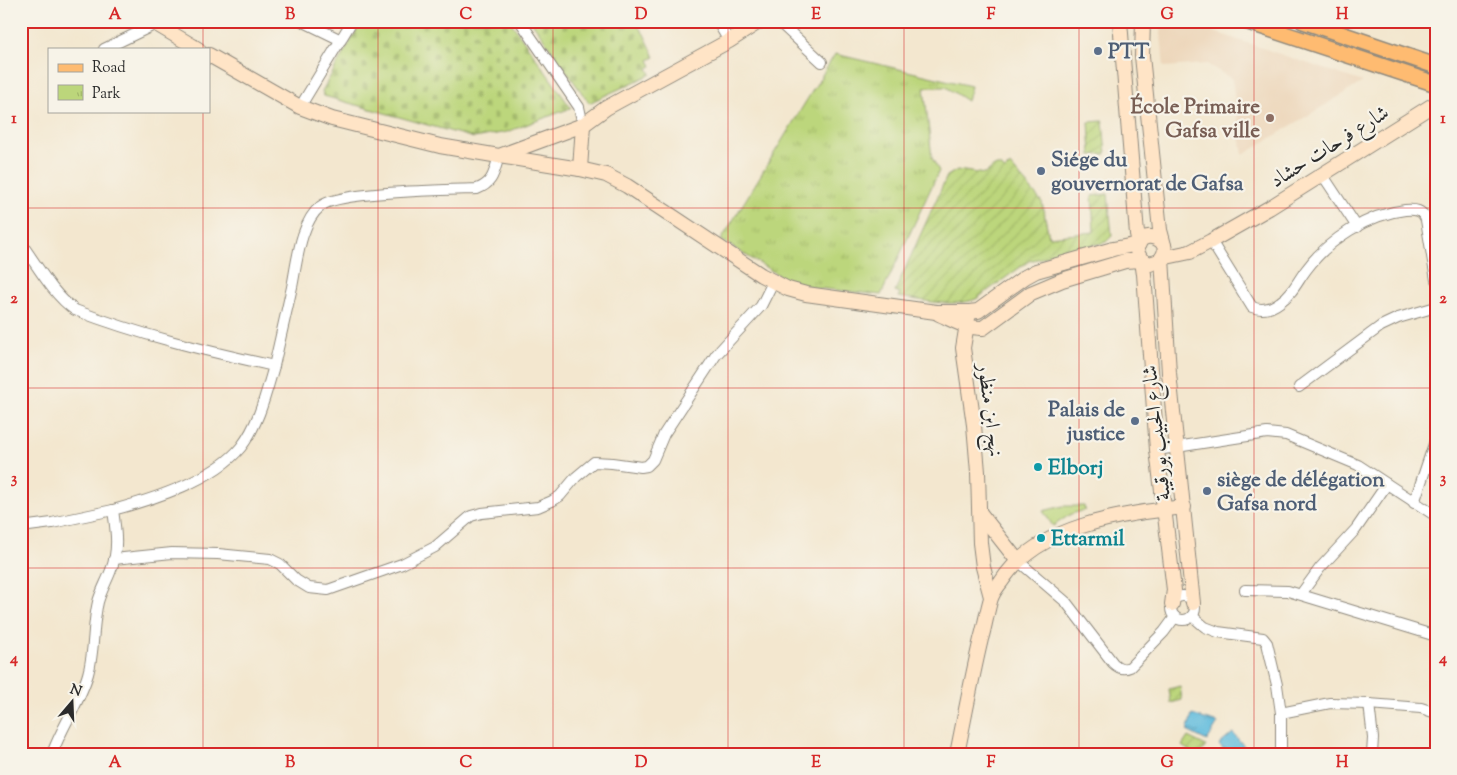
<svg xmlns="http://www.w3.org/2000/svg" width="1457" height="775" font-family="'Sorts Mill Goudy',Amiri,serif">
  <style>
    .built { fill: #edd7bb }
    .grass { fill: #bcd67b; stroke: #748053 }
    .cemetery { fill: url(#cemetery-stones); stroke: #748053 }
    .park { fill: url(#park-tufts); stroke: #748053 }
    .garden { fill: url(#garden-furrows); stroke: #748053 }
    .water { fill: url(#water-ripples); stroke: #457384 }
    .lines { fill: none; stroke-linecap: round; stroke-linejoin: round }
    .street-casing { stroke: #8f897d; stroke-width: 12 }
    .secondary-casing { stroke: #8f897d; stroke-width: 16 }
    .primary-casing { stroke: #8f897d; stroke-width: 18 }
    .street { stroke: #fff; stroke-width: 10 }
    .secondary { stroke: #ffe4c6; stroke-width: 14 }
    .primary { stroke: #febb71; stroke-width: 15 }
    .grid { fill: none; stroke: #d62828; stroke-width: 1; stroke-opacity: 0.55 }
    .service-dot { fill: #5c6f8a; stroke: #f7f3e8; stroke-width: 2 }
    .education-dot { fill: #8d6e63; stroke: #f7f3e8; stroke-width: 2 }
    .culture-dot { fill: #0f9aa8; stroke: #f7f3e8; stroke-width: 2 }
    .labels { text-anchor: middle; stroke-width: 4.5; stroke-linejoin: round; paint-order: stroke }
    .service-label { font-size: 21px; font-weight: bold; fill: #4e5e75; stroke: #f7f3e8; text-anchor: start }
    .education-label { font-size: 21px; font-weight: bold; fill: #785e54; stroke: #f7f3e8; text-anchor: end }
    .street-label { font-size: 21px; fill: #2b2b2b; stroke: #f7f3e8 }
    .culture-label { font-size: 21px; font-weight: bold; fill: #0d838f; stroke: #f7f3e8; text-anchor: start }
    .neatline { fill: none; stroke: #d62828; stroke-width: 2 }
    .grid-label { font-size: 16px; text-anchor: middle; font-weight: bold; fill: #d62828 }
  </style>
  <defs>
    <pattern id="cemetery-stones" width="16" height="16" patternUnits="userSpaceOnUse" patternTransform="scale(1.25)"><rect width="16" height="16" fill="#bcd67b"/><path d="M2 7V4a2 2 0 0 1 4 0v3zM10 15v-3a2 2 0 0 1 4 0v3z" fill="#a2b86a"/></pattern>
    <pattern id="park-tufts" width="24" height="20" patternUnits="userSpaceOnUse" patternTransform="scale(1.25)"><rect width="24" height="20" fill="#bcd67b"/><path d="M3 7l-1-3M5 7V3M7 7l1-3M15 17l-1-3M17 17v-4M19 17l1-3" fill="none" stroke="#a2b86a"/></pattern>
    <pattern id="garden-furrows" width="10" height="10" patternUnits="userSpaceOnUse" patternTransform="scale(1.25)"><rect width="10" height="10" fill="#bcd67b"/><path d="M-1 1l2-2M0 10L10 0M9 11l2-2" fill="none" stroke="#a2b86a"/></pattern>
    <pattern id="water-ripples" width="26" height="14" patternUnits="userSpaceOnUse" patternTransform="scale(1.25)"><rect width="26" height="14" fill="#5fbbdd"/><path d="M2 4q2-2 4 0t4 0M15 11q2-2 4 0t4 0" fill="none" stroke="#4f98b3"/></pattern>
  </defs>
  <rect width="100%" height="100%" fill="#f7f3e8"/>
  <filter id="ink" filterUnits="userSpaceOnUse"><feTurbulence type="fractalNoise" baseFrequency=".02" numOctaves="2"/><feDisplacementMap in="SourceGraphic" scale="10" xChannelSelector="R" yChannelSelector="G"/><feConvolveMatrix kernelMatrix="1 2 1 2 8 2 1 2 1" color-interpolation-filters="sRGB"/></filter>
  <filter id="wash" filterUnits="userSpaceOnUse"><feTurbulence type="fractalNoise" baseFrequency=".0096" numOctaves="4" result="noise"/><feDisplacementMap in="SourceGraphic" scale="20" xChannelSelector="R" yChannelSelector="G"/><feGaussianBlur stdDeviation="1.12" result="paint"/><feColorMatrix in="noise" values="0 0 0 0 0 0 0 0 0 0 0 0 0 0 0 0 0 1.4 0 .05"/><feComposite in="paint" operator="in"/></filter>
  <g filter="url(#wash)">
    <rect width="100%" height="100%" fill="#f3e7cf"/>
    <path class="built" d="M1167,21H1182L1363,82L1243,155L1232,79L1207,64L1164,67L1160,23Z"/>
    <path class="grass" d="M1063,506H1084L1085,510L1071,514L1053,526L1043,511Z"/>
    <g class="cemetery">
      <path d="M362,21H510L571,108L507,132L474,138L324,96L322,91Z"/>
      <path d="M531,21H634L644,34L655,57L649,60L652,66L648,68L651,74L589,103Z"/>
    </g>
    <path class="park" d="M835,54L971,86L967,101L946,87H924L932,158L939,171L881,295L816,288L785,279L721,240Z"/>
    <g class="garden">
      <path d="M1103,121L1106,154L1091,155L1089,122Z"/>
      <path d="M1010,165L1042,202L1049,237L1094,232L1092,196L1108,194L1112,236L1106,242L1029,261L976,299C952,308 923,300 898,297L900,293L895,291L947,176L957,170L985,174L994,166H1000L1005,170Z"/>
      <path d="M1180,686L1182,700L1171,703L1169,689Z"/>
      <path d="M1188,737L1206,746L1200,754H1194L1182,746Z"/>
    </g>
    <g class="water">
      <path d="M1192,715L1218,723L1207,741L1187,731Z"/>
      <path d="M1233,733L1248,751L1244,754H1227L1219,745Z"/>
    </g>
  </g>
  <g filter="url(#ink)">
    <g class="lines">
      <g class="street-casing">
        <g id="street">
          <path d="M302,21L341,40"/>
          <path d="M520,21L579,107L583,125"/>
          <path d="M717,21L729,41"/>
          <path d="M778,21L822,62"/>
          <path d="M104,49L156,24L159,21"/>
          <path d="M300,107L352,21"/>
          <path d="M1322,174L1357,227"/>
          <path d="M1211,241L1252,307C1262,311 1271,309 1280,302C1293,293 1297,282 1306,270C1328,240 1368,214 1405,210C1415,209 1423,210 1426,220L1436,280"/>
          <path d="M21,243C37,265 53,295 75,310C140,335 206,351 274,366C280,340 286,314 292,287C297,263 300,222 321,206C339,191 449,190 477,189C494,183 494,171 499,156"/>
          <path d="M1299,387L1381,326L1398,318L1436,307"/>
          <path d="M1157,450L1267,433L1286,435L1358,465L1436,516"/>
          <path d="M1414,503L1436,438"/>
          <path d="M21,527L52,523L113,510"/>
          <path d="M114,559L172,553L218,554L270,559L280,564L296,580L309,588L328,590L402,564L435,547L471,516L482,513L538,507L552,501L560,496L576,477L594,462L612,463L641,467L647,466L653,460L664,434L716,355L761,306L773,282"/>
          <path d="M1017,560L1066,602L1113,663C1118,668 1123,670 1130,667L1164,632L1175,617"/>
          <path d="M1245,590L1288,591L1436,636"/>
          <path d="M1301,594L1320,568L1356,529L1387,484"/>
          <circle cx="1183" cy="608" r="12"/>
          <path d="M1192,616L1205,627L1218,632L1263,638L1267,643L1277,685L1281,713V754"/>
          <path d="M1281,713L1330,703L1369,704"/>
          <path d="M52,754C62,726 80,702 88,674C95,650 92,626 98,602C101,591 107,581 111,570C119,550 116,531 113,510C154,499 214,480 241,447C259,424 266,393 274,366"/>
          <path d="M1372,754L1373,738L1369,704L1421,708L1436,713"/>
        </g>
      </g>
      <g class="secondary-casing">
        <g id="secondary">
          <path d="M151,21L198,49"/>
          <path d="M1143,21L1142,56L1160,230L1164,245"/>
          <path d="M209,55L300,107L332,119L440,146L499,156L583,125L606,108L729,41L760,21"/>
          <path d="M499,156L580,169L606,175L627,186L761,275L788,289L806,294L936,312H969L978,311L1025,277L1036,271L1113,249L1139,244L1137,234L1120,21"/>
          <path d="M580,169L583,125"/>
          <path d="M939,314C953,320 967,329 983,328L1031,293L1062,280L1125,261L1141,260L1150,264L1159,261C1180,239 1136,225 1137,251C1138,255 1141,258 1142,262C1143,265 1143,270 1144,274L1157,450L1174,590L1172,604"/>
          <path d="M968,318L963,348L974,425L978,472L980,543L983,567L991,597"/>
          <path d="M980,513L1017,560"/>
          <path d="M1193,603L1169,373L1162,258L1190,252L1211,241L1269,208L1436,103"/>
          <path d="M957,754C965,715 972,677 981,639C985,626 987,611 991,598C993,593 997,587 1001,582C1037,525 1122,514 1184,507"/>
        </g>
      </g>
      <g class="primary-casing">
        <g id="primary">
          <path d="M1245,21L1436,84"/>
          <path d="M1303,21L1436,66"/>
        </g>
      </g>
      <use href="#street" class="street"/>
      <use href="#secondary" class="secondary"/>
      <use href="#primary" class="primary"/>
    </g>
  </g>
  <path class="grid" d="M203,21V49M378,21V754M553,21V754M728,21V754M904,21V754M1079,21V754M1254,21V754M203,111V754M21,208H1436M21,388H1436M21,568H1436"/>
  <g class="service-dot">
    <circle cx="1098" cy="51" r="5"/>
    <circle cx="1041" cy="171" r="5"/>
    <circle cx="1135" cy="421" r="5"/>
    <circle cx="1207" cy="491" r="5"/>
  </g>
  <circle class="education-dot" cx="1270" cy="118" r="5"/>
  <g class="culture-dot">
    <circle cx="1038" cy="467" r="5"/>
    <circle cx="1041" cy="538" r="5"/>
  </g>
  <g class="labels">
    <g class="service-label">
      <text x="1108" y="58">PTT</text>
      <text x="1051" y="166">Siége du<tspan x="1051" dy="24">gouvernorat de Gafsa</tspan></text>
      <text x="1125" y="416" text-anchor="end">Palais de<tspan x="1125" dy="24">justice</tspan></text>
      <text x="1217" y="486">siège de délégation<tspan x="1217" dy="24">Gafsa nord</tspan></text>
    </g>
    <g class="education-label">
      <text x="1260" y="113">École Primaire<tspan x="1260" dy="24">Gafsa ville</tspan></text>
    </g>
    <g class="street-label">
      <text transform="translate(1329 146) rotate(-32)" y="7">شارع فرحات حشاد</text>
      <text transform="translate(991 410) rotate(83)" y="7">نهج ابن منظور</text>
      <text transform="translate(1156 433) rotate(-96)" y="7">شارع الحبيب بورقيبة</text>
    </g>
    <g class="culture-label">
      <text x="1048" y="474">Elborj</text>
      <text x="1051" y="545">Ettarmil</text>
    </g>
  </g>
  <rect width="1457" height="775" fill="none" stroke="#f7f3e8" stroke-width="55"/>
  <rect x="48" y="48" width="162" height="65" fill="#f7f3e8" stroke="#a5a39c"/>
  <rect x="58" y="64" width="25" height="8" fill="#febb71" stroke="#a5a39c"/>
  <text x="92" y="72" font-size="15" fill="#2b2b2b">Road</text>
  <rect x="58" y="85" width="25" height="15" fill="url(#park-tufts)" stroke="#a5a39c"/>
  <text x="92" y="98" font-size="15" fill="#2b2b2b">Park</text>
  <g transform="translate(72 702) rotate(19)" stroke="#f7f3e8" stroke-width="4" paint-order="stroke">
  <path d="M0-4L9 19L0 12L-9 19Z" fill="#2b2b2b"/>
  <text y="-8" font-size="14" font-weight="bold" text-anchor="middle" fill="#2b2b2b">N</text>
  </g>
  <rect x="28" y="28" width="1402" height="720" class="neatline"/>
  <g class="grid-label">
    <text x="115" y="19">A</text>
    <text x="290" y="19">B</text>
    <text x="466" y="19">C</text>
    <text x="641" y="19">D</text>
    <text x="816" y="19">E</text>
    <text x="991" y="19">F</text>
    <text x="1167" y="19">G</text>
    <text x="1342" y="19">H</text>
    <text x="14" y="123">1</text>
    <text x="1443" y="123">1</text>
    <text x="14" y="303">2</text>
    <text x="1443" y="303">2</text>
    <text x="14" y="483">3</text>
    <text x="1443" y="483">3</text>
    <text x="14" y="663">4</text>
    <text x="1443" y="663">4</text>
    <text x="115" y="767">A</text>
    <text x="290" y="767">B</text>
    <text x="466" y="767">C</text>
    <text x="641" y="767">D</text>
    <text x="816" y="767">E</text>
    <text x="991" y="767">F</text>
    <text x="1167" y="767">G</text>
    <text x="1342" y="767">H</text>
  </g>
</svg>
